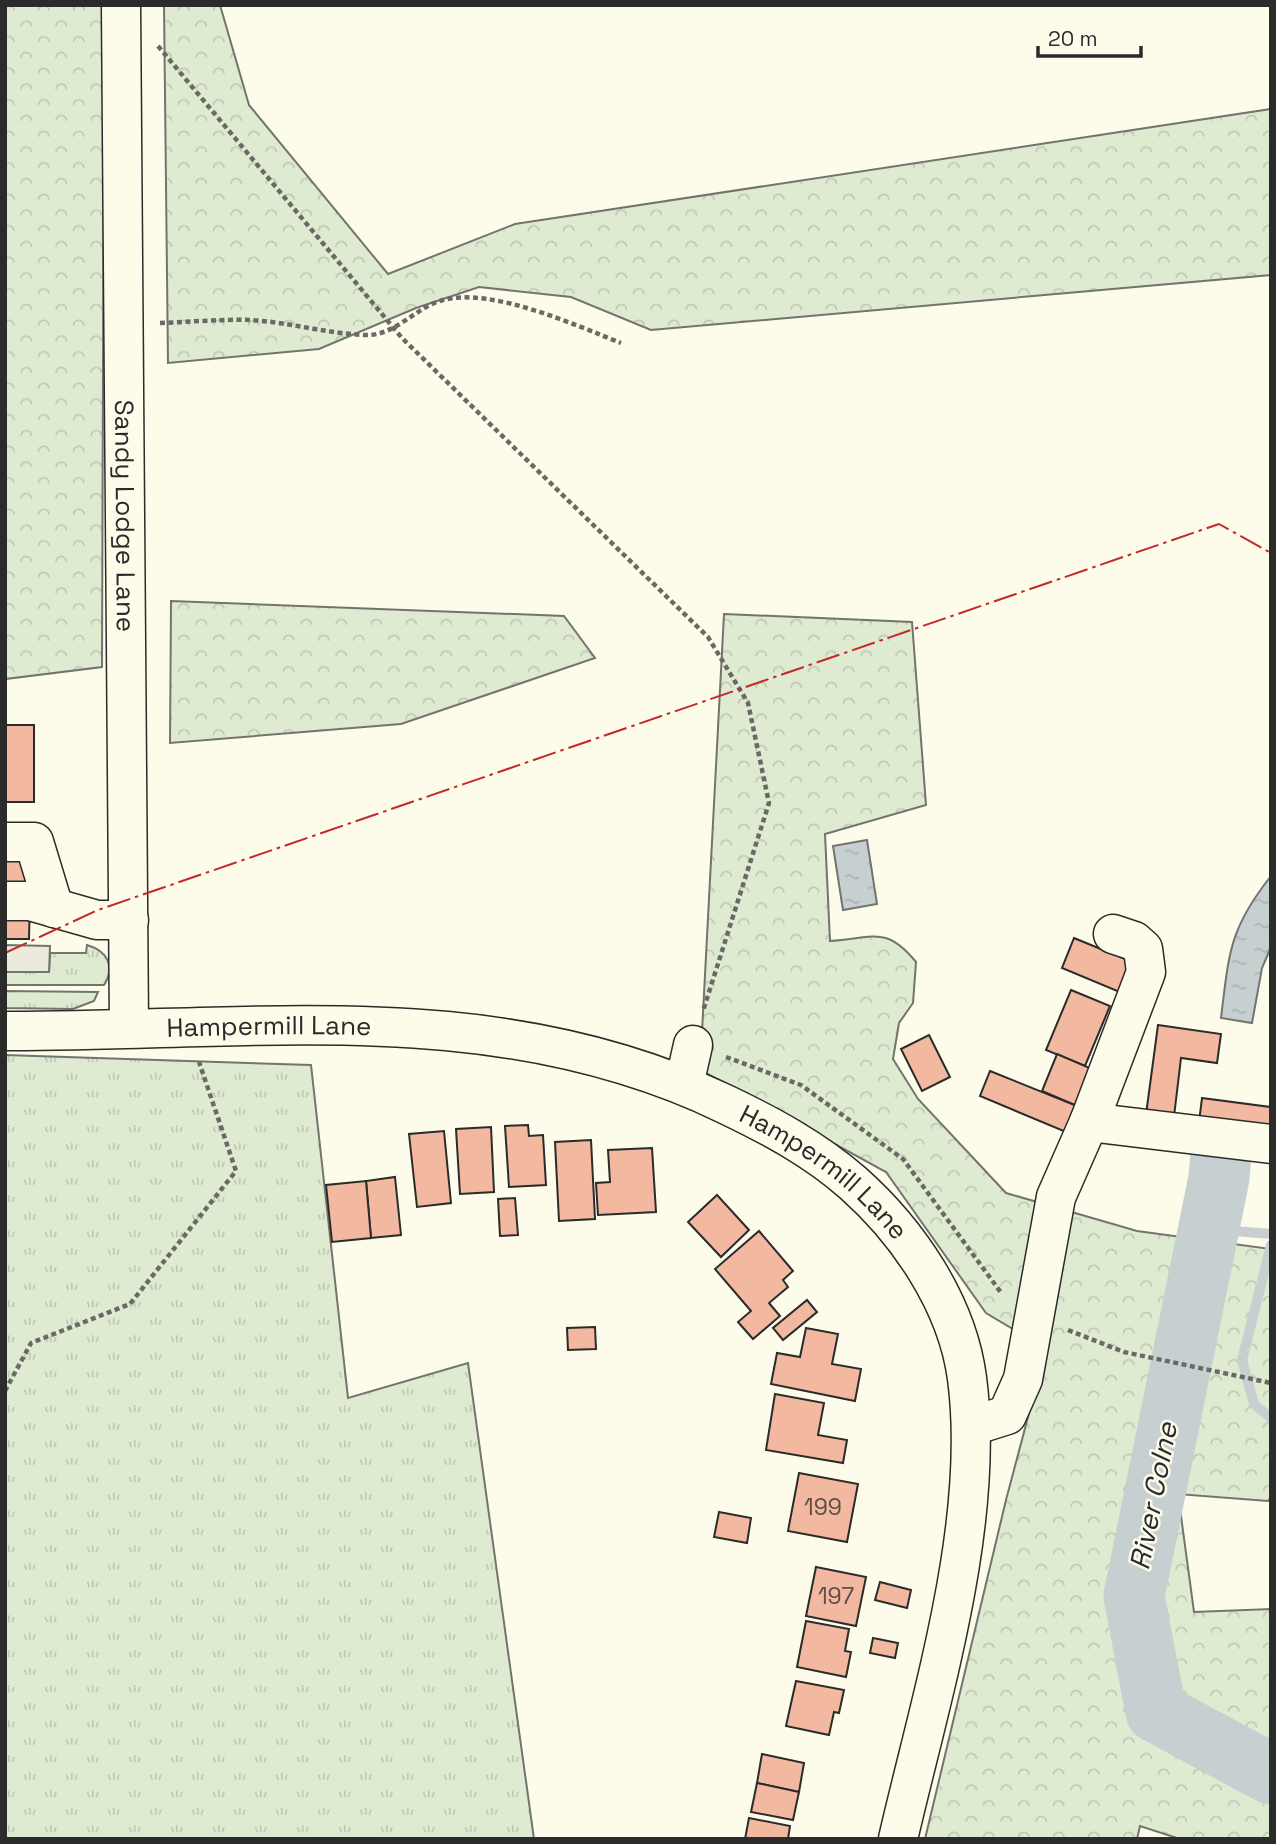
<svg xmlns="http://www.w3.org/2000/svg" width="1276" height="1844" font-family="'Space Grotesk',sans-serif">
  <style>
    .grass { fill: url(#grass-tufts); stroke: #74746e; stroke-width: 2 }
    .forest { fill: url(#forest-crowns); stroke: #74746e; stroke-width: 2 }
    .parking { fill: #eceadb; stroke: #74746e; stroke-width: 2 }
    .water { fill: url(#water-ripples); stroke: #74746e; stroke-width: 2 }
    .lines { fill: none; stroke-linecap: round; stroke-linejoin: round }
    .stream { stroke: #c7d0d0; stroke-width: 10 }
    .river { stroke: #c7d0d0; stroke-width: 61 }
    .building { fill: #f2b8a0; stroke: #2b2b2b; stroke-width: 2 }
    .minor-casing { stroke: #2b2b2b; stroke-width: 41 }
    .major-casing { stroke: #2b2b2b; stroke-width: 41 }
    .path { stroke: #6a6964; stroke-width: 4.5; stroke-dasharray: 5 3.5; stroke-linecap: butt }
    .minor { stroke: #fdfbea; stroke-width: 38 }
    .major { stroke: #fdfbea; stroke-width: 38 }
    .power { stroke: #c62828; stroke-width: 2; stroke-dasharray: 24 5 3.5 5; stroke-linecap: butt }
    .labels { text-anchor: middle; stroke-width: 5; stroke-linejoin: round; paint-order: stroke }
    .number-label { font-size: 23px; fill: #5d4e48 }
    .street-label { font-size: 26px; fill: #2b2b2b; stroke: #fdfbea }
    .water-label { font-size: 28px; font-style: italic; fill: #2b2b2b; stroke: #fdfbea }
  </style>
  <defs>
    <pattern id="grass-tufts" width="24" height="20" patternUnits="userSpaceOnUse" patternTransform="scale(1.75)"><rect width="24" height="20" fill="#deebd1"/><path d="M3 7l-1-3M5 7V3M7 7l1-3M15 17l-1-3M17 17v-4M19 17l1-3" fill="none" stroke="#bfcab4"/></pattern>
    <pattern id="forest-crowns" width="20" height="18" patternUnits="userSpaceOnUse" patternTransform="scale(1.75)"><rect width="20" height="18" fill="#deebd1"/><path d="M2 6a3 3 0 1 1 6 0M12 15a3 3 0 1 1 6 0" fill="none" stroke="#bfcab4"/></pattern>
    <pattern id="water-ripples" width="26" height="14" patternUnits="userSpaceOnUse" patternTransform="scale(1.75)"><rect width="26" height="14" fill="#c7d0d0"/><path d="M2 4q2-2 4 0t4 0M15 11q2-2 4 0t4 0" fill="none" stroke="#abb3b3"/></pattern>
  </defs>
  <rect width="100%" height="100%" fill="#fdfbea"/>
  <g class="grass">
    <path d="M87,945C107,951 116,966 104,985H5V972H49L50,953H86Z"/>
    <path d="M5,991L98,992L94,1001L73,1009L5,1008Z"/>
    <path d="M5,1055L311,1065L348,1398L468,1363L534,1839H5Z"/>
  </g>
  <g class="forest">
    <path d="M5,5H104V74L102,667L5,679Z"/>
    <path d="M164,5H220L249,105L388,274L515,224L1271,109V275L651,330L571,297L479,287L416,308L319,349L168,363Z"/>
    <path d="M171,601L564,616L595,658L401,724L170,743Z"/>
    <path d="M724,614L912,622L926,805L825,834L830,941C872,939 885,924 916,962L913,1003L899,1023L893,1059L918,1099L1006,1193L1137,1231L1271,1249V1497L1268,1501L1178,1494L1194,1612L1271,1609V1839H1180L1140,1826L1137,1839H925L1006,1500L1046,1349L986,1313L886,1172L700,1070Z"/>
  </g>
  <path class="parking" d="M5,945L50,946L49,972H5Z"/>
  <g class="water">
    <path d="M867,840L877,904L843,910L833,846Z"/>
    <path d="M1271,876V947L1262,968L1252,1023L1221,1018C1229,953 1229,929 1271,876Z"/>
  </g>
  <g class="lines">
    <g class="stream">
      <path d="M1208,1229L1271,1234"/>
      <path d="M1271,1245L1242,1360L1254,1404L1271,1418"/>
    </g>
    <path class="river" d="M1221,1152L1219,1178L1134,1596L1156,1712L1271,1774"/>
  </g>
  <g class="building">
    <rect x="5" y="725" width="29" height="77"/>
    <path d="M5,860H31L29,939H5Z"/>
    <path d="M1074,938L1135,963L1122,993L1062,968Z"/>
    <path d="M1071,990L1110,1006L1085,1066L1046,1050Z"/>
    <path d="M1158,1025L1221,1034L1217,1063L1181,1058L1173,1125L1145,1122Z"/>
    <path d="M929,1035L950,1077L922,1091L901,1049Z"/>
    <path d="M1057,1054L1092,1069L1077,1106L1042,1091Z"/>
    <path d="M990,1071L1077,1106L1066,1132L980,1096Z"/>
    <path d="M1202,1098L1270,1107L1271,1139L1198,1130Z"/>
    <path d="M528,1125L529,1136L543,1135L546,1185L509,1187L505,1126Z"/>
    <path d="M491,1127L494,1192L460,1194L456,1129Z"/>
    <path d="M444,1131L451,1203L417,1207L409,1134Z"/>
    <path d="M591,1140L595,1219L559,1221L555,1142Z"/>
    <path d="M652,1148L656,1212L598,1215L596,1183L610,1182L608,1150Z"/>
    <path d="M395,1177L401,1235L371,1238L366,1181Z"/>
    <path d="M366,1181L371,1238L332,1242L326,1185Z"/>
    <path d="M717,1195L749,1230L721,1257L688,1222Z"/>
    <path d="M515,1198L518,1235L500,1236L498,1199Z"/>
    <path d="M759,1231L793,1271L783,1280L788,1287L769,1303L780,1316L753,1339L738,1322L751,1311L715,1269Z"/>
    <path d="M807,1300L817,1312L783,1340L773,1328Z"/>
    <path d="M595,1327L596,1349L568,1350L567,1328Z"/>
    <path d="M806,1328L838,1334L832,1364L861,1369L855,1401L771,1384L777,1353L800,1357Z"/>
    <path d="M775,1394L824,1403L818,1435L847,1440L843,1463L766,1450Z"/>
    <path d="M799,1473L858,1484L847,1542L788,1531Z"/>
    <path d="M719,1512L751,1518L747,1543L714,1537Z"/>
    <path d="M816,1567L866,1577L856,1626L806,1616Z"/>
    <path d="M880,1582L911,1590L907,1608L875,1600Z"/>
    <path d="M806,1621L849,1629L845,1651L851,1652L846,1677L797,1667Z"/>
    <path d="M873,1638L898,1643L895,1658L870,1653Z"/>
    <path d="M796,1681L844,1690L839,1713L834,1712L829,1735L786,1726Z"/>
    <path d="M762,1754L804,1763L799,1792L757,1783Z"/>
    <path d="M757,1783L799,1792L793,1820L751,1812Z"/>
    <path d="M749,1818L790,1826L788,1839H745Z"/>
  </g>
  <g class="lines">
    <g class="minor-casing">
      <g id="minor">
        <path id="s1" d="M121,5L129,1027"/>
        <path d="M5,842H34L54,908"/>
        <path d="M5,901H30L97,920H129"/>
        <path d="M684,1085L693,1045"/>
        <path d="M1089,1122L1146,972L1143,949L1134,941L1113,934"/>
        <path d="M972,1426L1007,1415L1023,1379L1056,1197L1089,1122L1271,1144"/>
      </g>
    </g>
    <g class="major-casing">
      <g id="major">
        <path id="s2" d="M5,1031C251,1032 494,993 725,1104C771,1126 814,1149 853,1183C908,1232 957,1303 967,1378C986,1523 931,1696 898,1839"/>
      </g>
    </g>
    <g class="path">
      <path d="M158,46L402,338L708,637L748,703L769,803L703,1011"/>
      <path d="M160,323C190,322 221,319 250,320C289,322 328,334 366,335C395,336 416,307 443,300C492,287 575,325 621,343"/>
      <path d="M726,1057L801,1085L903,1159L1002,1294"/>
      <path d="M1068,1330L1124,1352L1271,1383"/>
      <path d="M5,1391L31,1343L130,1304L236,1171L199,1062"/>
    </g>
    <use href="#minor" class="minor"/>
    <use href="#major" class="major"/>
    <path class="power" d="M5,953L98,910L1219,524L1271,553"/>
  </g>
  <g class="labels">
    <g class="number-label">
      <text x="823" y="1515">199</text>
      <text x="836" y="1604">197</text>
    </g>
    <g class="street-label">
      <text dy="9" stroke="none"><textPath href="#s1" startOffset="511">Sandy Lodge Lane</textPath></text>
      <text dy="9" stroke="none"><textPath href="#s2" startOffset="264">Hampermill Lane</textPath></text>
      <text dy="9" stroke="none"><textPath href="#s2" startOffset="852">Hampermill Lane</textPath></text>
    </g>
    <g class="water-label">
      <text transform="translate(1153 1496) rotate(-79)" y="10">River Colne</text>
    </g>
  </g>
  <rect width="1276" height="1844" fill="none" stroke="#2b2b2b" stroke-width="14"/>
  <path d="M1038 46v10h103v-10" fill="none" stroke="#2b2b2b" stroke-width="3.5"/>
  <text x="1048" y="46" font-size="21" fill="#2b2b2b" stroke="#fdfbea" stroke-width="5" paint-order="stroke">20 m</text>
</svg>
